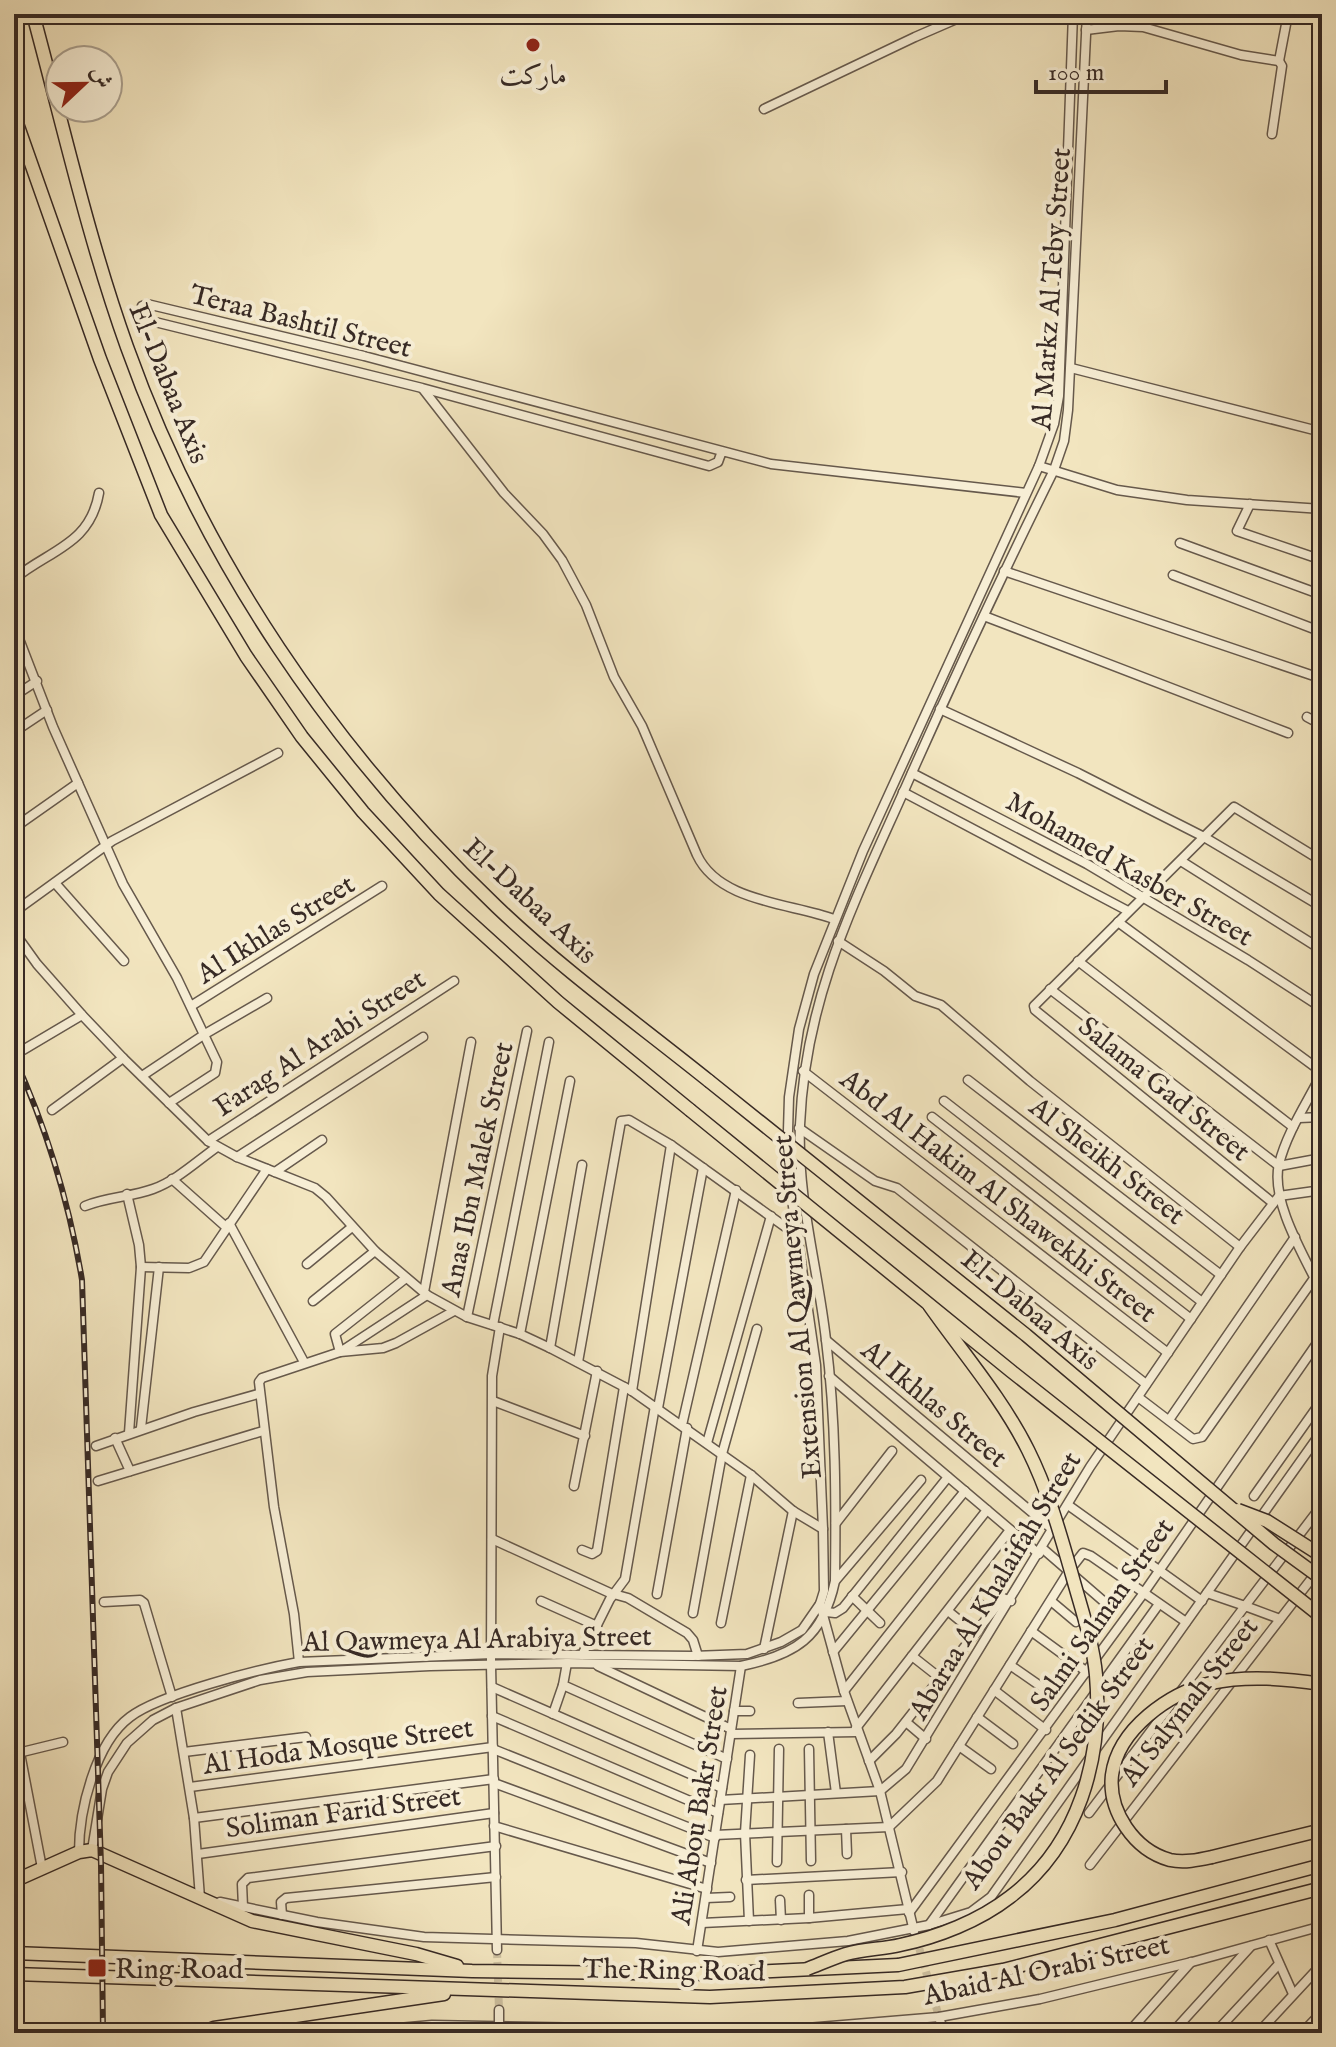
<svg xmlns="http://www.w3.org/2000/svg" width="1336" height="2047" font-family="'IM FELL English',Amiri,serif">
  <style>
    .lines { fill: none; stroke-linecap: round; stroke-linejoin: round }
    .minor-tunnel { stroke: #cdc0a0; stroke-width: 8; stroke-dasharray: 8 4; stroke-linecap: butt }
    .minor-casing { stroke: #66594c; stroke-width: 11 }
    .highway-casing { stroke: #372a25; stroke-width: 15 }
    .minor { stroke: #f7eed5; stroke-width: 8 }
    .highway { stroke: #f2e5bf; stroke-width: 12 }
    .rail-casing { stroke: #372a25; stroke-width: 6 }
    .rail { stroke: #f7eed5; stroke-width: 3; stroke-dasharray: 9; stroke-linecap: butt }
    .highway-bridge-casing { stroke: #372a25; stroke-width: 15; stroke-linecap: butt }
    .highway-bridge { stroke: #f2e5bf; stroke-width: 12 }
    .poi-dot { fill: #8f2418; stroke: #f7eed5; stroke-width: 3 }
    .labels { text-anchor: middle; stroke-width: 8; stroke-linejoin: round; paint-order: stroke }
    .poi-label { font-size: 28px; fill: #372a25; stroke: #f7eed5 }
    .street-label { font-size: 28px; fill: #372a25; stroke: #f7eed5 }
  </style>
  <rect width="100%" height="100%" fill="#f2e5bf"/>
  <filter id="stains"><feTurbulence type="fractalNoise" baseFrequency=".0025" numOctaves="4"/><feColorMatrix values="0 0 0 0 .2 0 0 0 0 .09 0 0 0 0 .02 0 0 0 .5 -.17"/></filter>
  <radialGradient id="worn" r=".72"><stop offset=".6" stop-color="#630" stop-opacity="0"/><stop offset="1" stop-color="#630" stop-opacity=".3"/></radialGradient>
  <g class="lines">
    <g class="minor-tunnel">
      <path d="M916,1937L939,2017"/>
      <path d="M497,1950L499,2010"/>
    </g>
    <g class="minor-casing">
      <g id="minor">
        <path d="M1086,30L1119,26L1143,27L1241,55L1279,61L1282,66L1272,134"/>
        <path d="M1279,61L1288,14"/>
        <path d="M764,109L915,37L968,14"/>
        <path d="M1071,368L1322,432"/>
        <path d="M423,389L504,493L543,534L562,560L586,605L614,677L642,726L697,855C719,902 790,903 834,919"/>
        <path d="M722,451L718,462L709,466L422,388L147,320L143,316L142,306L147,304L364,356L771,464L1026,493"/>
        <path d="M14,458L19,455"/>
        <path d="M1039,466L1117,490L1187,500L1322,509"/>
        <path d="M1250,504L1237,531L1322,560"/>
        <path d="M1180,543L1322,595"/>
        <path d="M1004,571L1314,676"/>
        <path d="M1173,575L1322,632"/>
        <path d="M14,579C49,550 90,545 99,493"/>
        <path d="M984,616L1288,733"/>
        <path d="M14,626L53,727L123,884L177,978L217,1062L215,1073L169,1103"/>
        <path d="M14,696L37,681"/>
        <path d="M940,709L1078,773L1204,837L1322,907"/>
        <path d="M1307,717L1322,725"/>
        <path d="M14,732L47,710"/>
        <path d="M1321,765L1322,766"/>
        <path d="M912,773L1087,864L1248,960L1322,1008"/>
        <path d="M903,792L1128,911"/>
        <path d="M14,828L78,783"/>
        <path d="M1181,861L1322,950"/>
        <path d="M55,883L124,961"/>
        <path d="M14,912L112,841L278,753"/>
        <path d="M1118,922L1322,1072"/>
        <path d="M14,932L37,964L82,1015L123,1058L208,1141L237,1157L315,1188L326,1197L375,1251L427,1295L467,1317L520,1334L550,1348L632,1391L751,1475L793,1511L823,1529"/>
        <path d="M838,941L884,971L915,996L941,1005L1030,1081L1240,1247"/>
        <path d="M1078,961L1293,1127"/>
        <path d="M1050,989L1279,1166L1322,1158"/>
        <path d="M191,1006L382,886"/>
        <path d="M23,1050L82,1015"/>
        <path d="M803,1071L1168,1353"/>
        <path d="M1322,1073C1307,1103 1287,1132 1279,1164C1270,1202 1306,1259 1322,1293"/>
        <path d="M142,1076L205,1034L267,998"/>
        <path d="M968,1080L1221,1275"/>
        <path d="M944,1101L1202,1302"/>
        <path d="M52,1110L123,1058"/>
        <path d="M932,1117L1191,1319"/>
        <path d="M1299,1118L1322,1117"/>
        <path d="M799,1128L875,1181L897,1188L1146,1384"/>
        <path d="M208,1141L454,981"/>
        <path d="M237,1157L423,1037"/>
        <path d="M275,1172L322,1140"/>
        <path d="M172,1179L226,1227"/>
        <path d="M127,1194L139,1245L141,1267L129,1433"/>
        <path d="M1273,1203L1035,1010L1034,1006L1234,807L1322,861"/>
        <path d="M85,1206C107,1197 131,1197 153,1189C176,1181 197,1161 217,1147"/>
        <path d="M229,1223L304,1362"/>
        <path d="M307,1264L352,1227"/>
        <path d="M141,1267L189,1268L204,1262L267,1169"/>
        <path d="M406,1278L335,1334L340,1352L427,1295"/>
        <path d="M424,1292L471,1042"/>
        <path d="M313,1301L375,1251"/>
        <path d="M467,1317L527,1031"/>
        <path d="M493,1325L549,1042"/>
        <path d="M520,1334L570,1081"/>
        <path d="M826,1340L1053,1530"/>
        <path d="M550,1348L582,1165"/>
        <path d="M578,1362L621,1121L629,1120L671,1145L798,1236"/>
        <path d="M829,1376L1039,1554"/>
        <path d="M632,1391L671,1145"/>
        <path d="M1138,1397L1193,1439L1202,1437L1315,1277"/>
        <path d="M493,1401L585,1436"/>
        <path d="M658,1408L703,1168"/>
        <path d="M1169,1420L1295,1237"/>
        <path d="M682,1425L736,1190"/>
        <path d="M141,1428L159,1267"/>
        <path d="M115,1438L130,1471"/>
        <path d="M707,1443L771,1216"/>
        <path d="M96,1446L194,1412L258,1394"/>
        <path d="M98,1481L263,1431"/>
        <path d="M574,1486L597,1371"/>
        <path d="M1254,1496L1322,1400"/>
        <path d="M1068,1505L1202,1601"/>
        <path d="M836,1523L892,1451"/>
        <path d="M492,1539L610,1593L628,1598L687,1633L693,1640L698,1656"/>
        <path d="M1042,1548L1109,1606"/>
        <path d="M582,1550L592,1554L597,1551L624,1387"/>
        <path d="M836,1580L921,1480"/>
        <path d="M1207,1593L1245,1606L1322,1505"/>
        <path d="M657,1594L687,1428"/>
        <path d="M852,1596L880,1623"/>
        <path d="M541,1601L597,1626"/>
        <path d="M976,1601L991,1613"/>
        <path d="M1051,1601L1076,1622"/>
        <path d="M104,1602L140,1600L144,1603L172,1697"/>
        <path d="M948,1611L975,1633"/>
        <path d="M826,1612L835,1613L843,1608L948,1477"/>
        <path d="M693,1613L722,1454L757,1329"/>
        <path d="M721,1623L751,1475"/>
        <path d="M1031,1631L1087,1672"/>
        <path d="M764,1649L793,1511"/>
        <path d="M833,1652L965,1491"/>
        <path d="M582,1655L610,1599L625,1579L655,1406"/>
        <path d="M912,1656L940,1678"/>
        <path d="M299,1662L294,1614L274,1507L259,1382L262,1378L340,1352L383,1348L396,1343L454,1311"/>
        <path d="M567,1663L563,1685L727,1759"/>
        <path d="M1010,1665L1046,1690"/>
        <path d="M598,1666L731,1729"/>
        <path d="M492,1687L722,1788"/>
        <path d="M994,1690L1046,1730"/>
        <path d="M844,1691L987,1510"/>
        <path d="M798,1703L847,1701"/>
        <path d="M176,1708L194,1818L200,1898H203"/>
        <path d="M734,1711H750"/>
        <path d="M553,1714L563,1685"/>
        <path d="M492,1716L718,1813"/>
        <path d="M977,1717L1013,1744"/>
        <path d="M906,1722L926,1739"/>
        <path d="M856,1728L1010,1530"/>
        <path d="M828,1732L836,1793"/>
        <path d="M731,1734L857,1732"/>
        <path d="M959,1746L991,1769"/>
        <path d="M493,1749L715,1838"/>
        <path d="M809,1749L811,1861"/>
        <path d="M184,1752L306,1737"/>
        <path d="M20,1753L42,1868"/>
        <path d="M14,1754L63,1742"/>
        <path d="M869,1761L896,1734L1003,1598L1011,1601"/>
        <path d="M494,1783L711,1863"/>
        <path d="M190,1787L493,1747"/>
        <path d="M720,1800L880,1791L906,1769L1090,1467L1240,1247L1279,1196L1322,1190"/>
        <path d="M1089,1813L1245,1606L1280,1619"/>
        <path d="M194,1818L494,1779"/>
        <path d="M494,1826L707,1889"/>
        <path d="M846,1829L847,1854"/>
        <path d="M715,1835L889,1827L937,1781L1069,1571L1083,1553L1091,1556L1186,1622"/>
        <path d="M92,1850L102,1789L108,1772L127,1743L153,1720L176,1708L260,1680L307,1672L430,1666L567,1663L741,1666C795,1655 823,1638 835,1581C836,1501 836,1420 826,1340C818,1268 797,1198 800,1125C805,999 853,905 903,793C951,684 1001,577 1054,470L1064,441L1068,410L1087,14"/>
        <path d="M79,1852C79,1811 95,1743 130,1717C160,1694 260,1669 299,1662L492,1654L693,1656L747,1654L781,1642L802,1630L820,1604"/>
        <path d="M198,1854L494,1813"/>
        <path d="M777,1862L779,1749"/>
        <path d="M1090,1865L1322,1565"/>
        <path d="M746,1880L902,1872"/>
        <path d="M809,1895V1918"/>
        <path d="M706,1898L730,1897"/>
        <path d="M780,1900L781,1920"/>
        <path d="M220,1902L317,1922L424,1937L636,1943L718,1952L848,1941L929,1925L971,1912L991,1897L1322,1431"/>
        <path d="M243,1907L242,1884L248,1878L496,1846"/>
        <path d="M909,1913L1143,1594L1322,1336"/>
        <path d="M282,1915L281,1902L286,1898L496,1877"/>
        <path d="M749,1921L745,1833L750,1755"/>
        <path d="M702,1923L809,1918L908,1909"/>
        <path d="M929,1925L1159,1604"/>
        <path d="M914,1931L880,1791L844,1691L820,1604L824,1591L823,1529L816,1365L787,1165L789,1097L799,1029L814,974L863,851L1039,466L1054,424L1059,396L1073,14"/>
        <path d="M1269,1940L1293,1994"/>
        <path d="M497,1950L491,1665L492,1376L500,1327"/>
        <path d="M697,1951L741,1666"/>
        <path d="M939,2017L944,2033"/>
        <path d="M343,2033L432,2025L707,2030L807,2028L939,2017L1040,1999L1192,1962L1322,1926"/>
        <path d="M499,2033V2010"/>
        <path d="M1128,2033L1191,1962"/>
        <path d="M1172,2033L1251,1946"/>
        <path d="M1215,2033L1279,1964"/>
        <path d="M1258,2033L1322,1964"/>
        <path d="M1302,2033L1322,2012"/>
      </g>
    </g>
    <g class="highway-casing">
      <g id="highway">
        <path d="M33,14C63,125 88,238 127,347C203,560 333,751 497,907C563,970 638,1024 709,1081"/>
        <path d="M14,115L100,359L161,515L246,656L302,737L363,812L439,894L558,1002L690,1110"/>
        <path d="M1212,1857L1322,1830"/>
        <path d="M14,1881L79,1852L92,1850L252,1921L416,1954L457,1966"/>
        <path d="M14,1953L472,1971L709,1974L898,1965L1115,1920L1322,1865"/>
        <path d="M14,1974L710,1997L905,1987L1003,1970L1322,1888"/>
        <path d="M202,2033L214,2028L444,1994"/>
      </g>
    </g>
    <use href="#minor" class="minor"/>
    <use href="#highway" class="highway"/>
    <g class="rail-casing">
      <path id="rail" d="M14,1057C47,1129 69,1202 82,1280L101,1865L103,2033"/>
    </g>
    <use href="#rail" class="rail"/>
    <g class="highway-bridge-casing">
      <g id="highway-bridge">
        <path d="M709,1081L1026,1335L1274,1544L1322,1579"/>
        <path d="M690,1110L1011,1371L1322,1617"/>
        <path d="M1238,1510L1267,1521L1322,1556"/>
        <path d="M1212,1857C1198,1860 1184,1863 1170,1860C1134,1850 1108,1811 1112,1775C1118,1729 1169,1693 1211,1683C1248,1675 1286,1679 1322,1684"/>
        <path d="M807,1969C820,1964 833,1958 846,1954C864,1949 883,1949 900,1945C938,1937 979,1921 1010,1897C1079,1845 1103,1758 1096,1675C1093,1642 1081,1608 1072,1575C1060,1533 1048,1490 1028,1450C1002,1398 962,1352 929,1305"/>
      </g>
    </g>
    <use href="#highway-bridge" class="highway-bridge"/>
  </g>
  <g class="poi-dot">
    <circle cx="533" cy="45" r="8"/>
    <rect x="87" y="1958" width="20" height="20" rx="4"/>
  </g>
  <g class="labels">
    <g class="poi-label">
      <text x="533" y="84">ماركت</text>
      <text x="115" y="1978" text-anchor="start">Ring Road</text>
    </g>
    <g class="street-label">
      <text transform="translate(1050 289) rotate(-86)" y="10">Al Markz Al Teby Street</text>
      <text transform="translate(301 320) rotate(14)" y="10">Teraa Bashtil Street</text>
      <text transform="translate(170 383) rotate(68)" y="10">El-Dabaa Axis</text>
      <text transform="translate(1130 868) rotate(30)" y="10">Mohamed Kasber Street</text>
      <text transform="translate(531 900) rotate(43)" y="10">El-Dabaa Axis</text>
      <text transform="translate(275 928) rotate(-32)" y="10">Al Ikhlas Street</text>
      <text transform="translate(319 1042) rotate(-33)" y="10">Farag Al Arabi Street</text>
      <text transform="translate(1165 1088) rotate(39)" y="10">Salama Gad Street</text>
      <text transform="translate(1108 1160) rotate(38)" y="10">Al Sheikh Street</text>
      <text transform="translate(476 1169) rotate(-78)" y="10">Anas Ibn Malek Street</text>
      <text transform="translate(999 1195) rotate(38)" y="10">Abd Al Hakim Al Shawekhi Street</text>
      <text transform="translate(796 1307) rotate(-95)" y="10">Extension Al Qawmeya Street</text>
      <text transform="translate(1031 1309) rotate(40)" y="10">El-Dabaa Axis</text>
      <text transform="translate(935 1403) rotate(40)" y="10">Al Ikhlas Street</text>
      <text transform="translate(994 1585) rotate(-59)" y="10">Abaraa Al Khalaifah Street</text>
      <text transform="translate(1101 1614) rotate(-55)" y="10">Salmi Salman Street</text>
      <text transform="translate(477 1638) rotate(-1)" y="10">Al Qawmeya Al Arabiya Street</text>
      <text transform="translate(1188 1701) rotate(-52)" y="10">Al Salymah Street</text>
      <text transform="translate(338 1745) rotate(-8)" y="10">Al Hoda Mosque Street</text>
      <text transform="translate(1057 1762) rotate(-54)" y="10">Abou Bakr Al Sedik Street</text>
      <text transform="translate(698 1805) rotate(-81)" y="10">Ali Abou Bakr Street</text>
      <text transform="translate(343 1811) rotate(-8)" y="10">Soliman Farid Street</text>
      <text transform="translate(674 1969) rotate(1)" y="10">The Ring Road</text>
      <text transform="translate(1046 1969) rotate(-12)" y="10">Abaid Al Orabi Street</text>
    </g>
  </g>
  <rect width="1336" height="2047" fill="none" stroke="#f2e5bf" stroke-width="48"/>
  <rect x="16" y="16" width="1304" height="2015" fill="none" stroke="#372a25" stroke-width="4"/>
  <rect x="24" y="24" width="1288" height="1999" fill="none" stroke="#372a25" stroke-width="2"/>
  <g transform="translate(84 84) rotate(68)"><circle r="38" fill="#f7eed5" stroke="#aaa08f" stroke-width="2"/>
  <path d="M0-6L14 30L0 20L-14 30Z" fill="#8f2418"/>
  <text y="-12" font-size="22" font-weight="bold" text-anchor="middle" fill="#372a25">ش</text>
  </g>
  <path d="M1036 80v12h130v-12" fill="none" stroke="#372a25" stroke-width="4"/>
  <text x="1048" y="80" font-size="24" fill="#372a25" stroke="#f7eed5" stroke-width="6" paint-order="stroke">100 m</text>
  <rect width="100%" height="100%" filter="url(#stains)"/>
  <rect width="100%" height="100%" fill="url(#worn)"/>
</svg>
